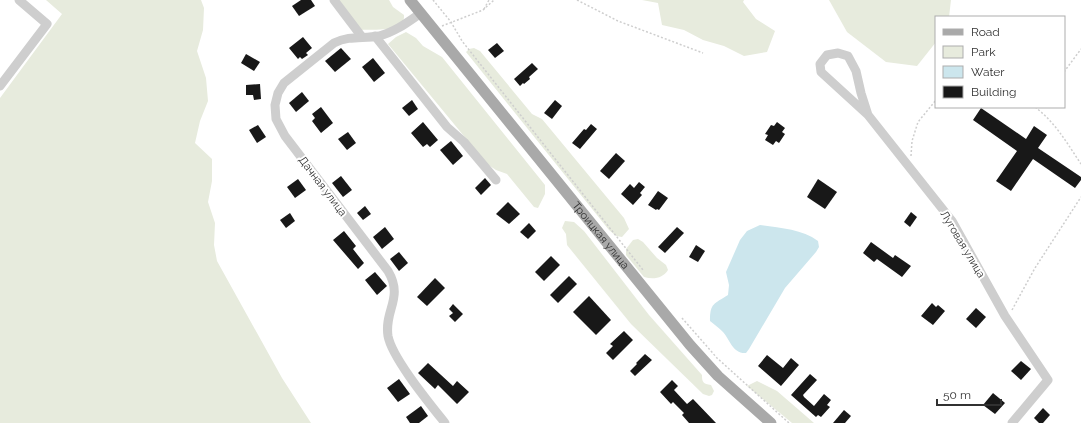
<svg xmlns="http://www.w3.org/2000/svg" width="1081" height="423" font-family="Raleway,sans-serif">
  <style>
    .green { fill: #e7ebdd }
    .water { fill: #cce6ed }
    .building { fill: #181818 }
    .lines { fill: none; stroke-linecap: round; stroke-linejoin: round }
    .path { stroke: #cecece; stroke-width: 1.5; stroke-dasharray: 2 2; stroke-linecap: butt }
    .minor { stroke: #cecece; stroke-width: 9 }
    .major { stroke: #a9a9a9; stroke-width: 11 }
    .labels { text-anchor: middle; stroke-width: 4; stroke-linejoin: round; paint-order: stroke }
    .street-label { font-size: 11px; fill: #313131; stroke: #fff }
  </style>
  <rect width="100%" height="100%" fill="#fff"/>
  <g class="green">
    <path d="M46,0H201L204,8L203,30L197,51L206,78L208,101L200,121L195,143L212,159V181L208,202L215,223L214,245L217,261L282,378L311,423H0V98L62,14Z"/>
    <path d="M339,0H389L393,7L404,15C406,33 372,29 361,30Z"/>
    <path d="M642,0H744L743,2L756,19L775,31L767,52L744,56L724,46L703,40L684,30L662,25L658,3Z"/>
    <path d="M829,0H951L949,17H936V42L917,66L886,62L847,32Z"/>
    <path d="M406,32L416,38L423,46L442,57L545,185V194L538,208L534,207L507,174L496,170L487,164L388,44L396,37Z"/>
    <path d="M474,48L480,51L532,114L542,119L624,218L629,229L622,237L616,236L609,230L466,52L469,49Z"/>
    <path d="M565,221L574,222L584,231L649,315L702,375C702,382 703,384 711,385L714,391L712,395L709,396L703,394L631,324L567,245L566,234L562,228Z"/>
    <path d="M638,239L643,242L657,258L666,265L668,270C663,278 654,280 644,277L626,255V249L633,240Z"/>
    <path d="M757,381L777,391L814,423H792L747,386Z"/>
  </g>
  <path class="water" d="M760,225C780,228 802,229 818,241L819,247L816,252L785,288L749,349L746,353C733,354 730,340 723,332C719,328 714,324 710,321C710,303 714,304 728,295L729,285L726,272L740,240L747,231Z"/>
  <g class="building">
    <path d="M301,0H311L315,6L299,16L292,6Z"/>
    <path d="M303,37L312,48L306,53L308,55L302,59L300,57L298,59L289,48Z"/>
    <path d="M497,43L504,51L495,58L488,50Z"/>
    <path d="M341,48L351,59L335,72L325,61Z"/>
    <path d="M246,54L260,62L254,71L241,63Z"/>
    <path d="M373,58L385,73L374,82L362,67Z"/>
    <path d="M532,63L538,69L529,77L530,79L524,84L523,83L520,86L514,79Z"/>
    <path d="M260,84L261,99L254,100L253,95H246V85Z"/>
    <path d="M302,92L309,101L296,112L289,103Z"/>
    <path d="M412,100L418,109L409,116L402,108Z"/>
    <path d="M555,100L562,106L552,119L544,113Z"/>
    <path d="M321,107L333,123L321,133L312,121L315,118L312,114Z"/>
    <path d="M981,108L1026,139L1034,126L1047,135L1038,148L1081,177V180L1075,188L1033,159L1011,191L996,181L1017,151L973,120Z"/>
    <path d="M423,122L438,140L430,147L427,144L423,147L411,133Z"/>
    <path d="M777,122L785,128L782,132L785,134L779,143L776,141L773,145L765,140L768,135L765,134L771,125L774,126Z"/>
    <path d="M591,124L597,129L580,149L572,143L584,129L586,130Z"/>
    <path d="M258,125L266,137L257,143L249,130Z"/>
    <path d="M348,132L356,143L347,150L338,139Z"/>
    <path d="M451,141L463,156L453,165L440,150Z"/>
    <path d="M616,153L625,161L609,179L600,171Z"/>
    <path d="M341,176L352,190L343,197L332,183Z"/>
    <path d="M485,178L491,185L481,195L475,188Z"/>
    <path d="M298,179L306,190L295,198L287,187Z"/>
    <path d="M818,179L837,192L825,209L807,197Z"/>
    <path d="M639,182L645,187L640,193L642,195L633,205L621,194L630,184L634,188Z"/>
    <path d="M658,191L668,198L659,210L657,209L656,210L648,205Z"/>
    <path d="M508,202L520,214L509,224L496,214Z"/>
    <path d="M365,206L371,214L363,220L357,213Z"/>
    <path d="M911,212L917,217L910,227L904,222Z"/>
    <path d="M290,213L295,221L286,228L280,220Z"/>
    <path d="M529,223L536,231L528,239L520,232Z"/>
    <path d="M385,227L394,239L382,249L373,237Z"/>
    <path d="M677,227L684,233L665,253L658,247Z"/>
    <path d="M344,231L356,246L353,249L364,263L358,269L333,240Z"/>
    <path d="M871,242L893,258L895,255L911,266L902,277L877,259L874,262L863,253Z"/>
    <path d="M696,245L705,251L698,262L689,257Z"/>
    <path d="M399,252L408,263L399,271L390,259Z"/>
    <path d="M551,256L560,265L544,281L535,272Z"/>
    <path d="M375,272L387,286L377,295L365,280Z"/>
    <path d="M569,276L577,284L558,303L550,295Z"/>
    <path d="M435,278L445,288L427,306L417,297Z"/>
    <path d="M589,296L611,320L596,335L573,312Z"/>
    <path d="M932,303L936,307L938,305L945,311L933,325L921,316Z"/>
    <path d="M453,304L463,314L455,322L449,316L453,313L449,309Z"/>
    <path d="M976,308L986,317L976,328L966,319Z"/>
    <path d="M624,331L633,340L613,360L606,353L613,346L610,344Z"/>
    <path d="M645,354L652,360L635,376L630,371L637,364L636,363Z"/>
    <path d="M767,355L783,368L791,358L799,365L781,386L758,366Z"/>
    <path d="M1021,361L1031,369L1021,380L1011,371Z"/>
    <path d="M428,363L453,386L457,381L469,392L457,404L438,385L435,389L418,373Z"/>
    <path d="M810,374L817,380L803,395L804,397L814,406L824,394L831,400L827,405L830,407L821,417L818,415L816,417L791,395Z"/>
    <path d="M399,379L410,394L398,402L387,388Z"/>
    <path d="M672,380L678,386L674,390L687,404L693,399L716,423H689L682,415L684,413L673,402L671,404L660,392Z"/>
    <path d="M993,393L1005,403L995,414L983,405Z"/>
    <path d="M421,406L428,416L419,423H410L406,417Z"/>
    <path d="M1043,408L1050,415L1043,423H1039L1034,418Z"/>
    <path d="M844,410L851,416L845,423H833Z"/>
  </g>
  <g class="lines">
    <g class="path">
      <path d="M433,0L451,22L462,41L643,270"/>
      <path d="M577,0L618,21L703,53"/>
      <path d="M484,9L489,0"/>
      <path d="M442,26L483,10L494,0"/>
      <path d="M1064,72L1081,49"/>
      <path d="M1035,107C1055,122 1067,143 1081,164"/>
      <path d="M911,156L912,141L918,122L936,100"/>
      <path d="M1012,310L1035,268L1081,197"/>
      <path d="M682,318L717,358L789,423"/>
    </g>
    <g class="minor">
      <path d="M334,0L362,37"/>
      <path d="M421,13C408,22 395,32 379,36C363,39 350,35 334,43L284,83L278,93L275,105L276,119L285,136L388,271C404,298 384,310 388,336C392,358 430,404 445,423"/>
      <path d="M375,36L447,127L464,142L496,180"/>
      <path d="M0,86L47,24L19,0"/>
      <path d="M868,115L821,72L820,64L827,55L838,53L848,56L856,71L861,93L868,115L952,221L1005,316L1048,380L1012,423"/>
    </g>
    <path class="major" id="s1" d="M410,0L690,345L718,376L771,423"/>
  </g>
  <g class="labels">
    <g class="street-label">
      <text transform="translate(323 186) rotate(53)" y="4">Дачная улица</text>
      <text dy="4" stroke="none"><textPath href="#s1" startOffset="303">Троицкая улица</textPath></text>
      <text transform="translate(963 244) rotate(59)" y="4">Луговая улица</text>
    </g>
  </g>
  <rect x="935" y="16" width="130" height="92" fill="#ffffff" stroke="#adadad"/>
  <rect x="943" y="29" width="20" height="6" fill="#a9a9a9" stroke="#adadad"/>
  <text x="971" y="36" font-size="12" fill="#313131">Road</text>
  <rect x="943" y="46" width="20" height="12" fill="#e7ebdd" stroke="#adadad"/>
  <text x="971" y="56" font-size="12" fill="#313131">Park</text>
  <rect x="943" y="66" width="20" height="12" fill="#cce6ed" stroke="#adadad"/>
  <text x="971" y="76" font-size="12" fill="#313131">Water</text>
  <rect x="943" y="86" width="20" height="12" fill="#181818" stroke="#adadad"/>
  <text x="971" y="96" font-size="12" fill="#313131">Building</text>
  <path d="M937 399v6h64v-6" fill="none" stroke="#313131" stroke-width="2"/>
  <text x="943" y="399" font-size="12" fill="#313131" stroke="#ffffff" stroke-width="3" paint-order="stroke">50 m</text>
</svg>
